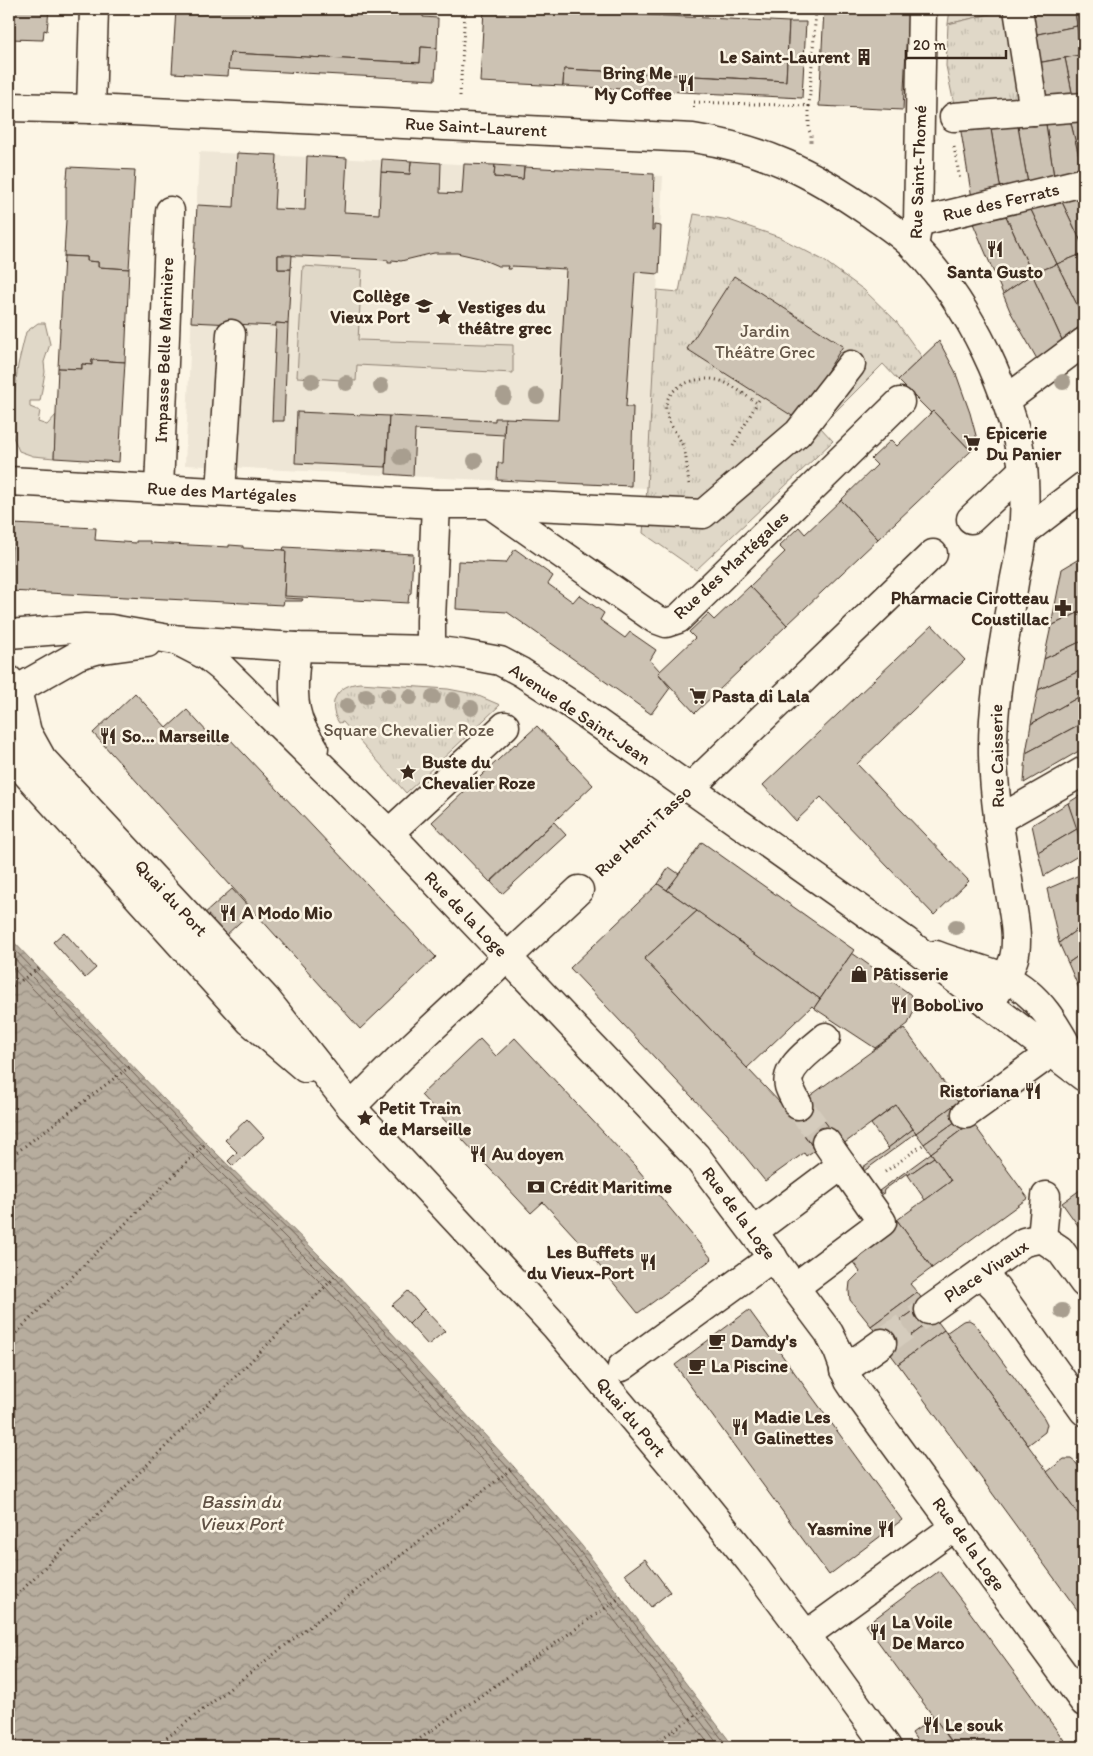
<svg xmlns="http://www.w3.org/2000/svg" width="1093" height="1756" font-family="Itim,sans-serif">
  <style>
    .built { fill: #eee6d6 }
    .green { fill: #e0d8c8; stroke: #8e8173 }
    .park { fill: url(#park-tufts); stroke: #8e8173 }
    .water { fill: url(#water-waves); stroke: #85796b }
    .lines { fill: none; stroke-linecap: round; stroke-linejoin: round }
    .shore { stroke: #6d5e51; stroke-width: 1 }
    .building { fill: #ccc2b3; stroke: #3b2a1e; fill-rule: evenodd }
    .minor-tunnel { stroke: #d5ccbd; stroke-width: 28; stroke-dasharray: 28 14; stroke-linecap: butt }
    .minor-casing { stroke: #3b2a1e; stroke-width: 31 }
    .path { stroke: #3b2a1e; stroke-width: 3; stroke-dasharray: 1 4; stroke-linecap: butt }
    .minor { stroke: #fcf5e5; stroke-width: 28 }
    .tree { fill: #a89e8f }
    .labels { text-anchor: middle; stroke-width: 5; stroke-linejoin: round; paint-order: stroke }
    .poi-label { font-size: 18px; font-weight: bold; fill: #3b2a1e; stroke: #fcf5e5; text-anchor: start }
    .street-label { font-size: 18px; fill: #3b2a1e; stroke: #fcf5e5 }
    .park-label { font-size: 18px; fill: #645648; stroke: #fcf5e5 }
    .water-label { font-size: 19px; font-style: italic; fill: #605144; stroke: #fcf5e5 }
  </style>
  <defs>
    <pattern id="park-tufts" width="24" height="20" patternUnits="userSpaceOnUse" patternTransform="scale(1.25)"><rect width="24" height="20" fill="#e0d8c8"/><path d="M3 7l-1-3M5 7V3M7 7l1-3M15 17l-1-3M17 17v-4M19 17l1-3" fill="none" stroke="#c1baab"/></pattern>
    <pattern id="water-waves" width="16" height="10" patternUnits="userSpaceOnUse" patternTransform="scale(1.25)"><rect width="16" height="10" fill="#b7ad9e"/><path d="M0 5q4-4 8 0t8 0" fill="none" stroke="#968d80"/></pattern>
  </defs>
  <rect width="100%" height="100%" fill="#fcf5e5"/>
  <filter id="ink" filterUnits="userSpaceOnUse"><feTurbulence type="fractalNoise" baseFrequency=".02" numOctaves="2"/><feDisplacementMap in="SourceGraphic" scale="10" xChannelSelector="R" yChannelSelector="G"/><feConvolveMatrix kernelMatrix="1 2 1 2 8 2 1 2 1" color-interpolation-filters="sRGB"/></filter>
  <g filter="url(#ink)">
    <path class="built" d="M199,152L441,163L663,176L647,488L185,465Z"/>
    <g class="green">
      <path d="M950,9H1011L948,24Z"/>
      <path d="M303,266L362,270L358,340L513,345V373L357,365L356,381L297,377Z"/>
      <path d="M38,323H45L50,344L44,362L45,372L40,401H30V407L40,411L38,422L47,425L56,415L54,458L33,456L19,451L13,437L11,420L18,365L26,332Z"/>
    </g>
    <g class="park">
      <path d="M1011,9L1028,101L955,109L946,66L948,24Z"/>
      <path d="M694,214L729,220L779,237L823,260L864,290L896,321L922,357L898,380L883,364L820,427L833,441L696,570L643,533L647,488L657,290L679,292Z"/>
      <path d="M360,683L448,689L474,694L500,705L406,793L343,722L339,723C326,703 337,685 360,683Z"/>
    </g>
    <path class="water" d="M9,937L206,1143L338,1274L514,1467L582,1546L734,1747H9Z"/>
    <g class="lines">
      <g class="shore">
        <path d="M9,944L203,1146L335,1277L510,1470L578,1549L728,1747"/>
        <path d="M9,953L198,1150L330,1282L505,1474L564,1541L720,1747"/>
        <path d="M9,964L193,1156L325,1287L500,1479L558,1546L711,1747"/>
      </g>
    </g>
    <g class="building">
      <path d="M9,9H49L47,31L44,30L43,40L9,39Z"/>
      <path d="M176,9H423V17L438,18L437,48L421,47L420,63L230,53L228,76L172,73Z"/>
      <path d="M484,9H524L789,22L786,81L564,69L563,86L480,82Z"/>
      <path d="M824,9H908L903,110L819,106Z"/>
      <path d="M1028,9H1052L1030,16Z"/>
      <path d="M1052,9H1075L1077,26L1033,35L1030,16Z"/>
      <path d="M1075,9H1084V25L1077,26Z"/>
      <path d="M789,22H806L802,98L563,86L564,69L786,81Z"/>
      <path d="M1084,25V54L1080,55L1077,26Z"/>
      <path d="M1077,26L1080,55L1037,63L1033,35Z"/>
      <path d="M421,47L437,48L435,80L228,69L230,53L420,63Z"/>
      <path d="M1084,54V101L1074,102L1065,58Z"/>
      <path d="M1065,58L1074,102L1044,104L1037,63Z"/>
      <path d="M1084,114V168L1082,169L1069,115Z"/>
      <path d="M1069,115L1082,169L1054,177L1045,118Z"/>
      <path d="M1045,118L1054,177L1028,184L1017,121Z"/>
      <path d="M1017,121L1028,184L1001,191L990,123Z"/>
      <path d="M990,123L1001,191L972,198L960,126Z"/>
      <path d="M237,153L277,155L274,209L305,210L307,156L347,158L344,212L379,214L381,172L410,174L411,161L441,163L440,193L462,194L464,164L495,165L494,177L523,179L524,167L654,174L652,230H654V225L661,226L659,274L635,272L626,407H633L631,486L497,480L498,463H503L505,418L558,420L566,269L512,266L511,269H507L508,266H498L479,258L457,253H434L401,261L392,260V263H388V260L278,255V269H291L288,324L276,323V326L191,322L197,205L234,207Z"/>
      <path d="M382,159L411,161L410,174L381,172Z"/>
      <path d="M495,165L524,167L523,179L494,177Z"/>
      <path d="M68,167L135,170L129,269L98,267V262L87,261V257L64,256L66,219V188Z"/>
      <path d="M1084,195V248L1061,200Z"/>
      <path d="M1061,200L1084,248V253L1057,264L1030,208Z"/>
      <path d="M1030,208L1057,264L1032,274L1005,214Z"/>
      <path d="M1005,214L1032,274L1003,294L972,221Z"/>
      <path d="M1084,253V319L1057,264Z"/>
      <path d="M278,255H292L291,269H278Z"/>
      <path d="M64,256L87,257V261L98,262V267L129,269L125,362L92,360V365L82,364V369L58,368Z"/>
      <path d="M1057,264L1084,319V323L1062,340L1032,274Z"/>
      <path d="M1032,274L1062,340L1037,359L1010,311L1003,294Z"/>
      <path d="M734,276L843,346L797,419L687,349Z"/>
      <path d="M276,323L288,324L284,421H272Z"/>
      <path d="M939,341L955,371L970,413L978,443L971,451L933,411L931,413L898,380Z"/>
      <path d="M92,360L125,362L119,462L54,458L58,368L82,369V364L92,365Z"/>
      <path d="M933,411L971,451L878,539L841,500L877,465L871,459L891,440L897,446Z"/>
      <path d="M297,412L389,416L386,467L295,463Z"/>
      <path d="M389,416L495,421V418H505L504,435L415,430L413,476L386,474ZM400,450L405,451L408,455V460L403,463L399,462L395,458L396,453Z"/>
      <path d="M841,500L878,539L787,625L750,586L785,552L779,546L799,527L805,534Z"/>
      <path d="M13,524L96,528L95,540L136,543V541H150V543L229,547V545L243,546V548L286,550L284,598L303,599L302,601H284L283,605L9,591Z"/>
      <path d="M9,526L13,527L9,590Z"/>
      <path d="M284,547L413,554L411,593L409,594L408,603L284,596L286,550H283Z"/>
      <path d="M515,549L553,576L548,584L573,602L579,595L604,613L600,620L625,638L630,632L656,650L650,660L660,671L658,673L670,688L651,714L507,612L456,609L458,561L506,563Z"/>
      <path d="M1084,556V610L1051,626L1062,569Z"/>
      <path d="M750,586L787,625L695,713L658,673L695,638L689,632L708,614L714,620Z"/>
      <path d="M1084,610V640L1044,659L1051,626Z"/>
      <path d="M932,625L965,660L857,764L969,881L934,915L821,797L796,821L763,785Z"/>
      <path d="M1084,640V669L1038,690L1044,659Z"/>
      <path d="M1084,669V694L1031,724L1038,690Z"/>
      <path d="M135,693L167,728L187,710L219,745L228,737L436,957L360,1029L93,733Z"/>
      <path d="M1084,694V722L1026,753L1031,724Z"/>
      <path d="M1084,722V748L1024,783L1026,753Z"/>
      <path d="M537,726L593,785L490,882L432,822L515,744L516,745Z"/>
      <path d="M1084,793V853H1083L1068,803Z"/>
      <path d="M1068,803L1077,829L1038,852L1032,825Z"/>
      <path d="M554,822L566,835L502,894L491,882Z"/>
      <path d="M1077,829L1083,853L1044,876L1038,852Z"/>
      <path d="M702,842L854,950L820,999L667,890Z"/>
      <path d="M669,867L679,874L667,890L658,884Z"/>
      <path d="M1084,873V924L1059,943L1047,889Z"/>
      <path d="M658,884L697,911L644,959L783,1106L815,1150L806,1156L804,1153L765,1181L727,1134L570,968Z"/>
      <path d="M232,889L252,911L224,937L203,915Z"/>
      <path d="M697,911L820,999L814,1008L812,1006L747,1068L644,959Z"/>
      <path d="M1084,924V952L1068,963L1059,943Z"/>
      <path d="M64,932L96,968L85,978L53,942Z"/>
      <path d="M1084,952V979L1077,984L1068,963Z"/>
      <path d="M852,953L910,994L914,1002L913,1013L908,1024L875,1048L814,1008Z"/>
      <path d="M1084,979V1001L1077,984Z"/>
      <path d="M904,1028L958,1102L916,1133L896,1105L842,1145L807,1098Z"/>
      <path d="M515,1038L635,1166L712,1259L638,1313L585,1248L543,1202L531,1213L421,1095L480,1039L496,1056Z"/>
      <path d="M807,1098L835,1135L815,1150L788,1112Z"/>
      <path d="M958,1102L966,1114L924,1144L916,1133Z"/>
      <path d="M896,1105L913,1129L888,1148L871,1124Z"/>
      <path d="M966,1114L972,1122L931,1153L924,1144Z"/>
      <path d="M247,1119L264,1137L233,1166L228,1161L237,1152L225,1140Z"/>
      <path d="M972,1122L1028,1198L932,1268L897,1220L951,1181L931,1153Z"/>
      <path d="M913,1129L916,1133L864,1171L863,1167L889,1149L888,1148Z"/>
      <path d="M931,1153L934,1157L908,1175L907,1173L884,1190L883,1194L879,1191Z"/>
      <path d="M934,1157L951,1181L925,1200L908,1175Z"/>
      <path d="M1084,1187V1234L1062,1203Z"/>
      <path d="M897,1220L932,1268L910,1284L917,1292L871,1326L850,1300L849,1291L850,1282L860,1272L848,1255Z"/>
      <path d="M408,1291L424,1309L409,1324L392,1305Z"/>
      <path d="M917,1292L925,1303L878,1336L871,1326Z"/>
      <path d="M925,1303L935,1318L889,1352L878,1336Z"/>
      <path d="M424,1309L445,1331L428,1345L409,1324Z"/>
      <path d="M749,1310L902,1520L829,1575L675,1365Z"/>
      <path d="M935,1318L944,1330L898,1364L889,1352Z"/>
      <path d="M969,1320L974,1323L1044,1418L1047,1424L1045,1432L1028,1445L946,1333L963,1321Z"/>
      <path d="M944,1330L1084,1522V1619L898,1364Z"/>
      <path d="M1064,1459H1071L1076,1463L1084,1473V1522L1047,1472Z"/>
      <path d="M645,1559L670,1592L651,1607L625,1574Z"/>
      <path d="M939,1571L964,1604L1069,1747H956L901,1673L866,1625Z"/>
      <path d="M934,1717L955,1747H956H921L912,1733Z"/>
    </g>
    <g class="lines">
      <g class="minor-tunnel">
        <path d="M798,1105L826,1142"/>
        <path d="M882,1343L929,1310"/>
      </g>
      <g class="minor-casing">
        <g id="minor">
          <path d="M1018,9L1034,111"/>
          <path d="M9,107L91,109L693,138C765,149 811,172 870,213C885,224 903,235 916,249C970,305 1011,391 1023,468C1025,485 1025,513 1023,531C1022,548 1017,566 1014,583C1005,640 992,697 993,755C994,797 1001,839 1008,880C1011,903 1020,936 1014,958C1009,975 998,990 989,1005"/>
          <path d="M91,109L94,9"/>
          <path d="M954,117L1084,107"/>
          <path d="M918,222L1084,182"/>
          <path d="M914,247L918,222L922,9"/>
          <path d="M1006,400L1084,342"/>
          <path d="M9,481L436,504H490L655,619L666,623L678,619L900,402"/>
          <path d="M159,489L170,211"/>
          <path d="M221,492L231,334"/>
          <path d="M490,504L703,514L798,433L851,365"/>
          <path d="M971,519L1023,470"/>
          <path d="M1023,533L1084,486"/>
          <path d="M9,634L85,628L111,629L169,639L297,647L431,650L462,654L500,661L521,672L572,705L907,942L1084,1077"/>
          <path d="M174,639L207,656L222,668L389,833L696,1156L829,1333L838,1351L849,1381L855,1390L1084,1702"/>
          <path d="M297,647C294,673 290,704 302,728C305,735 310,742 314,748"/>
          <path d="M431,650V620L436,504"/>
          <path d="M9,680L17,690L27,732L42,759L266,999L351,1107L556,1327L687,1483L750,1561L806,1635L887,1747"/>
          <path d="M9,694L78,655L96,650L147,643"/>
          <path d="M9,754L250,1021L305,1068"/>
          <path d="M689,789L933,554"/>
          <path d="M998,820L1084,771"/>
          <path d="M389,833L505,726"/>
          <path d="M936,955C958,964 983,968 1005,978C1043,996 1060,1033 1079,1068"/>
          <path d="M798,1105C795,1099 791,1092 789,1086C784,1067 814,1048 826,1037"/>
          <path d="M351,1107L400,1058L579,890"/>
          <path d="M966,1114L1052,1052"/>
          <path d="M754,1231L842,1165L826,1142"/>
          <path d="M1042,1238L1046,1196"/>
          <path d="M981,1273L996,1288L1084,1411"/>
          <path d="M795,1287L882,1222L842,1165"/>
          <path d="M929,1310L1024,1242L1042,1238L1060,1250L1084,1283"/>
          <path d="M622,1367L773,1257"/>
          <path d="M844,1370L882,1343"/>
          <path d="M806,1635L956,1526"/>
        </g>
      </g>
      <g class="path">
        <path d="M460,96L465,9"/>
        <path d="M809,106V130L811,135V142"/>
        <path d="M694,107V102L809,106L816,9"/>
        <path d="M954,147L960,180"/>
        <path d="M733,446L757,403"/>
        <path d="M689,484C687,472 687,457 683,446C678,434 668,425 666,411C663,387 697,375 717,380C729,382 746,396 757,403L761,397"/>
        <path d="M601,870L667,810"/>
        <path d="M9,989L39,968"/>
        <path d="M9,1158L132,1065"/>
        <path d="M885,1172L924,1144"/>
        <path d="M9,1340L206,1143"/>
        <path d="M9,1603L338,1274"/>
        <path d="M155,1747L514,1467"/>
        <path d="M408,1747L621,1597"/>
        <path d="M649,1747L705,1709"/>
      </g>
      <use href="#minor" class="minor"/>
    </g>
    <g class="tree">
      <circle cx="312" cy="381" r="8"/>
      <circle cx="1063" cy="382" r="8"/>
      <circle cx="346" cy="383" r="8"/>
      <circle cx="381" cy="386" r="8"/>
      <circle cx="504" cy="396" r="8"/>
      <circle cx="537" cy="396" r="8"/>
      <circle cx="401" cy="457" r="8"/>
      <circle cx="475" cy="461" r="8"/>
      <circle cx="366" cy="696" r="8"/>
      <circle cx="388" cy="696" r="8"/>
      <circle cx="410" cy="697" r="8"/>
      <circle cx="433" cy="697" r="8"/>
      <circle cx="453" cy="700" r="8"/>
      <circle cx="347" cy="706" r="8"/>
      <circle cx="471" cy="708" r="8"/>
      <circle cx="956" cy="927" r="8"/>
      <circle cx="1062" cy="1311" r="8"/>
    </g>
  </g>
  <defs>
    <g id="building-bare" transform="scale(1.35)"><path d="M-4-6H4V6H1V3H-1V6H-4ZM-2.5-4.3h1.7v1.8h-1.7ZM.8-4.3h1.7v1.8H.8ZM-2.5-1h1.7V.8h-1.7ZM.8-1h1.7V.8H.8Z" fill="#3b2a1e" stroke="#fcf5e5" stroke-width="2.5" paint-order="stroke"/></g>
    <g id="restaurant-bare" transform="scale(1.35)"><path d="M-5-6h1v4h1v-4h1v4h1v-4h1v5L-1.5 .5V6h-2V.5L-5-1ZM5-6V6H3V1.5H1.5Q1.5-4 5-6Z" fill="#3b2a1e" stroke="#fcf5e5" stroke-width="2.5" paint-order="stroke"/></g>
    <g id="school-bare" transform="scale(1.35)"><path d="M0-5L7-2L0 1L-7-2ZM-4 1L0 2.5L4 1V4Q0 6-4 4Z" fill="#3b2a1e" stroke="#fcf5e5" stroke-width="2.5" paint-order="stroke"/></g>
    <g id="sight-bare" transform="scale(1.35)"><path d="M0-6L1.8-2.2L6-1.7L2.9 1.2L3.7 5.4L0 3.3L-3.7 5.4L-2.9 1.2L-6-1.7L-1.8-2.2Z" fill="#3b2a1e" stroke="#fcf5e5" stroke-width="2.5" paint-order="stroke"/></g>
    <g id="supermarket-bare" transform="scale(1.35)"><path d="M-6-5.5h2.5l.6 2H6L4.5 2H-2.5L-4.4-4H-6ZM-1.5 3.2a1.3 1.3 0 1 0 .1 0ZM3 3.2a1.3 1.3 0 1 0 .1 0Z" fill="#3b2a1e" stroke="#fcf5e5" stroke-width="2.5" paint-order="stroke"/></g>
    <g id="pharmacy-bare" transform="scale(1.35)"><path d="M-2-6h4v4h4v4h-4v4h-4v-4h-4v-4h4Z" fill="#3b2a1e" stroke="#fcf5e5" stroke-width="2.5" paint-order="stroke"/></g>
    <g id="shop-bare" transform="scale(1.35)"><path d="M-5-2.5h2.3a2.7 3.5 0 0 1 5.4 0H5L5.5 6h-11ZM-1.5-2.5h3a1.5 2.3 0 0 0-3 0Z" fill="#3b2a1e" stroke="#fcf5e5" stroke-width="2.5" paint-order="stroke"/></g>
    <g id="bank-bare" transform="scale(1.35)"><path d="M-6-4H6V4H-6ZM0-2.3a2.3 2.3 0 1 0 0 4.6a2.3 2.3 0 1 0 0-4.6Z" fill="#3b2a1e" stroke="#fcf5e5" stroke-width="2.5" paint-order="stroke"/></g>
    <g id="cafe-bare" transform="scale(1.35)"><path d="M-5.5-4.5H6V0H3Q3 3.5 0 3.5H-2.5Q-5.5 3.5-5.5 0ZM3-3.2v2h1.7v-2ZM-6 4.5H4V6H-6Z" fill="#3b2a1e" stroke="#fcf5e5" stroke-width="2.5" paint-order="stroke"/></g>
  </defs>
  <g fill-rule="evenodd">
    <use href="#building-bare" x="864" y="57"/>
    <use href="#restaurant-bare" x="686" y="83"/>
    <use href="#restaurant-bare" x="995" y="249"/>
    <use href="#school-bare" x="424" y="306"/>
    <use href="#sight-bare" x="444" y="317"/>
    <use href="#supermarket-bare" x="972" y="443"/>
    <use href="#pharmacy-bare" x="1063" y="608"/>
    <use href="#supermarket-bare" x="698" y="696"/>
    <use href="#restaurant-bare" x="108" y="736"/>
    <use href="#sight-bare" x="408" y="772"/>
    <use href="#restaurant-bare" x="228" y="913"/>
    <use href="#shop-bare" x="859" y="974"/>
    <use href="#restaurant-bare" x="899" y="1005"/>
    <use href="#restaurant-bare" x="1033" y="1091"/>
    <use href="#sight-bare" x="365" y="1118"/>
    <use href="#restaurant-bare" x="478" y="1154"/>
    <use href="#bank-bare" x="536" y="1187"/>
    <use href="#restaurant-bare" x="648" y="1262"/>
    <use href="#cafe-bare" x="717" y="1341"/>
    <use href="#cafe-bare" x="697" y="1366"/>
    <use href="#restaurant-bare" x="740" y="1427"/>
    <use href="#restaurant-bare" x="886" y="1529"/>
    <use href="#restaurant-bare" x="878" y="1632"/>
    <use href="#restaurant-bare" x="931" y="1725"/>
  </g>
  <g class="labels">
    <g class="poi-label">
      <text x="850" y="63" text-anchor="end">Le Saint-Laurent</text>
      <text x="672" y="79" text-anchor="end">Bring Me<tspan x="672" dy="21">My Coffee</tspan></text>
      <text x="995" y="278" text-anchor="middle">Santa Gusto</text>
      <text x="410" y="302" text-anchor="end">Collège<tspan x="410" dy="21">Vieux Port</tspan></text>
      <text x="458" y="313">Vestiges du<tspan x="458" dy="21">théâtre grec</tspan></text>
      <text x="986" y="439">Epicerie<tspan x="986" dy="21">Du Panier</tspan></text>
      <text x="1049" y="604" text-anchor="end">Pharmacie Cirotteau<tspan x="1049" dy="21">Coustillac</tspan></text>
      <text x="712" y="702">Pasta di Lala</text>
      <text x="122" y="742">So... Marseille</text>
      <text x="422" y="768">Buste du<tspan x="422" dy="21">Chevalier Roze</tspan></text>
      <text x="242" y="919">A Modo Mio</text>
      <text x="873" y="980">Pâtisserie</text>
      <text x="913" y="1011">BoboLivo</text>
      <text x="1019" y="1097" text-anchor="end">Ristoriana</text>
      <text x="379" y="1114">Petit Train<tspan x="379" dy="21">de Marseille</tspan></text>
      <text x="492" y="1160">Au doyen</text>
      <text x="550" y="1193">Crédit Maritime</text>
      <text x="634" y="1258" text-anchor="end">Les Buffets<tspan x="634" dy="21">du Vieux-Port</tspan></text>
      <text x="731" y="1347">Damdy's</text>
      <text x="711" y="1372">La Piscine</text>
      <text x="754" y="1423">Madie Les<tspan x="754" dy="21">Galinettes</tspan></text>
      <text x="872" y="1535" text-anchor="end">Yasmine</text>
      <text x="892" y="1628">La Voile<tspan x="892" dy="21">De Marco</tspan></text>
      <text x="945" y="1731">Le souk</text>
    </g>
    <g class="street-label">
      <text transform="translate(476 127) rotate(3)" y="6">Rue Saint-Laurent</text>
      <text transform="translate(918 172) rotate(-88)" y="6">Rue Saint-Thomé</text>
      <text transform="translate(1001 202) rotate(-13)" y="6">Rue des Ferrats</text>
      <text transform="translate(164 350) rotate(-88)" y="6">Impasse Belle Marinière</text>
      <text transform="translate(222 492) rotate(3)" y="6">Rue des Martégales</text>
      <text transform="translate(731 565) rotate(-43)" y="6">Rue des Martégales</text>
      <text transform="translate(580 714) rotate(34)" y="6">Avenue de Saint-Jean</text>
      <text transform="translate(997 756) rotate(-91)" y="6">Rue Caisserie</text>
      <text transform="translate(643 831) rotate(-43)" y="6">Rue Henri Tasso</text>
      <text transform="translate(171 898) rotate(47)" y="6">Quai du Port</text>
      <text transform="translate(466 914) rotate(46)" y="6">Rue de la Loge</text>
      <text transform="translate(739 1213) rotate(53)" y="6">Rue de la Loge</text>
      <text transform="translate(986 1271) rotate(-34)" y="6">Place Vivaux</text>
      <text transform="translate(631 1417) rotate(50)" y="6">Quai du Port</text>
      <text transform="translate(969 1544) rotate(54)" y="6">Rue de la Loge</text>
    </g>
    <g class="park-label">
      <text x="765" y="337">Jardin<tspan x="765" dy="21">Théâtre Grec</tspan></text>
      <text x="409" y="736">Square Chevalier Roze</text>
    </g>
    <g class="water-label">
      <text x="241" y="1508">Bassin du<tspan x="241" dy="22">Vieux Port</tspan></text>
    </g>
  </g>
  <rect width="1093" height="1756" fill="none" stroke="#fcf5e5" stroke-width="30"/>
  <rect x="15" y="15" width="1063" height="1726" fill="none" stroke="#3b2a1e" stroke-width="2" filter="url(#ink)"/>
  <path d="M906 50v8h100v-8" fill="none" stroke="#3b2a1e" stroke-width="2.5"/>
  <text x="913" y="50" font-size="15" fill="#3b2a1e" stroke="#fcf5e5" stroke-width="4" paint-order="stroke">20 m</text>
</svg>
